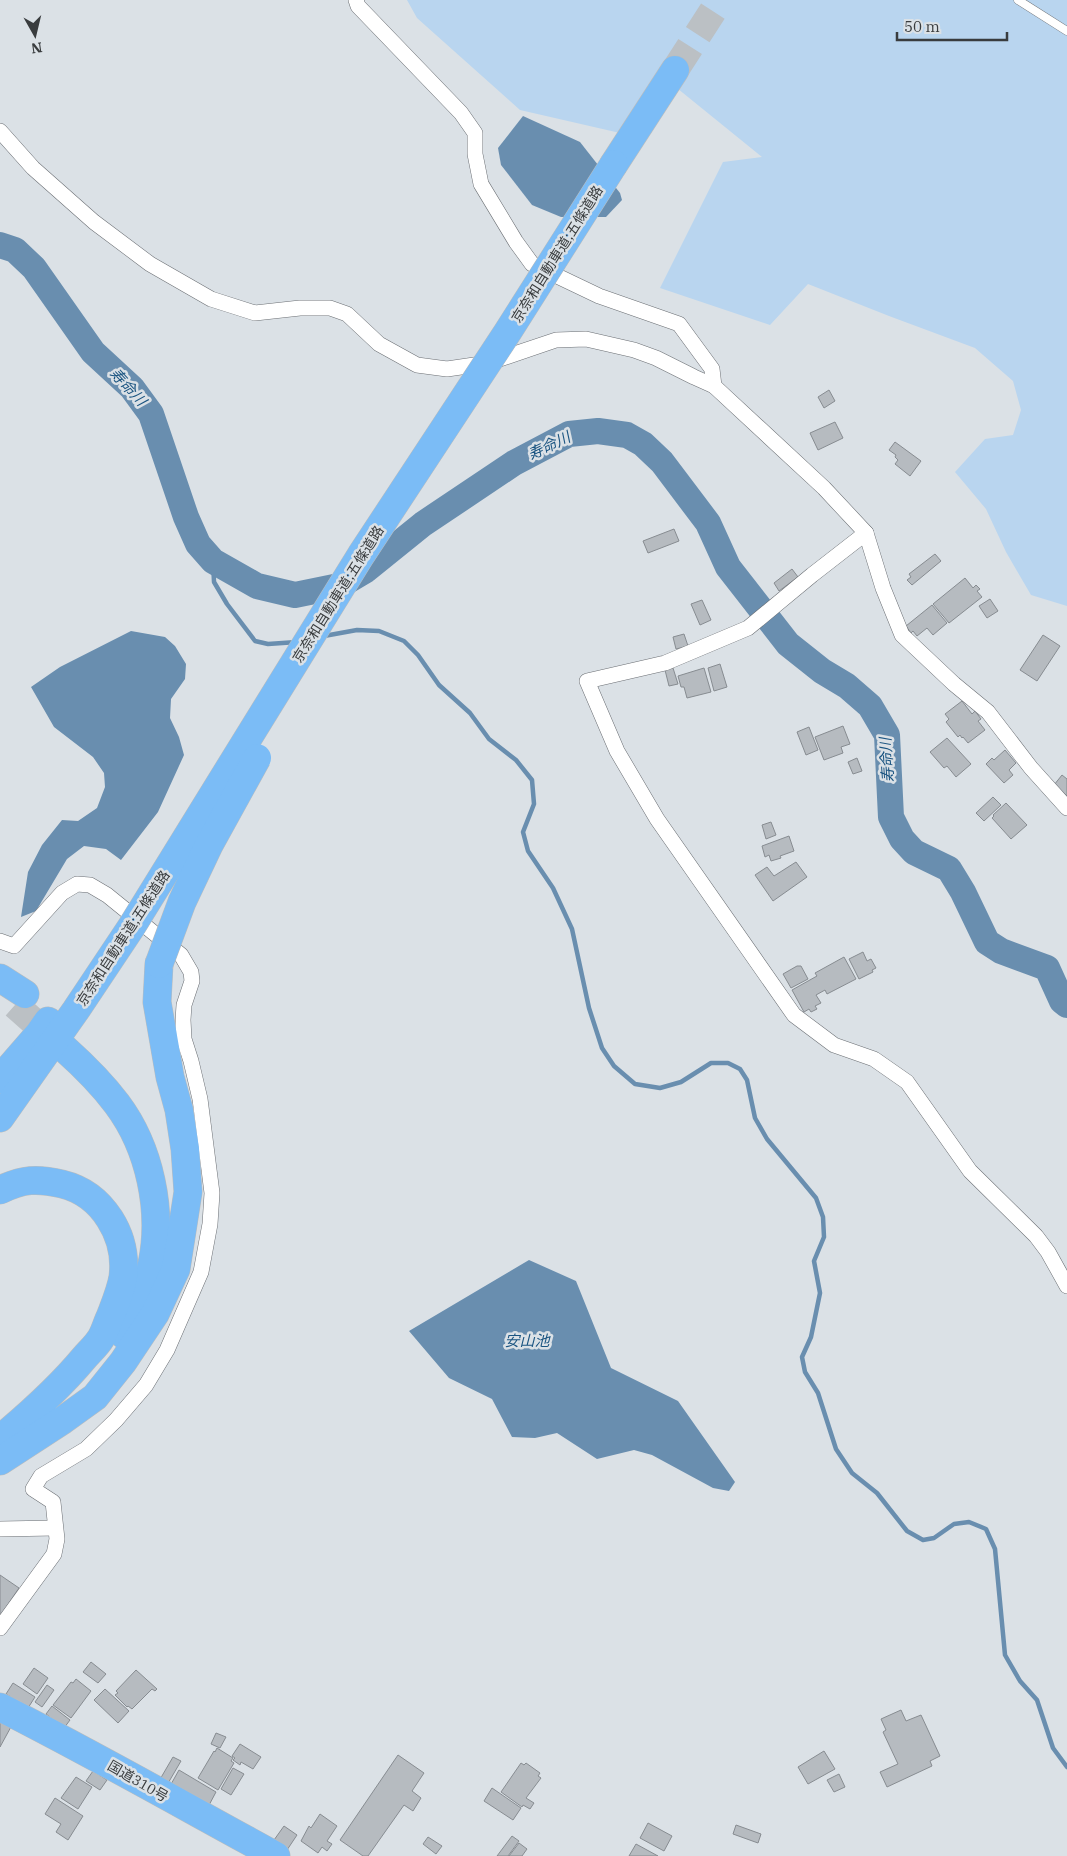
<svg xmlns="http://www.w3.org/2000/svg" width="1067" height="1856" font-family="'IBM Plex Serif','Noto Sans JP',serif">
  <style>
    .green { fill: #b9d5ef }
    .water { fill: #698eaf }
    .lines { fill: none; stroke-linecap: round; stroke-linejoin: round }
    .stream { stroke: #698eaf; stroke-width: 4.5 }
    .river { stroke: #698eaf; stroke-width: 26 }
    .building { fill: #b6bbc0; stroke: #878c91 }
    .highway-tunnel { stroke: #bbc0c4; stroke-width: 28; stroke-dasharray: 28 14; stroke-linecap: butt }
    .lane-casing { stroke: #6b6f74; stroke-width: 9 }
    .street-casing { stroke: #6b6f74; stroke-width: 16 }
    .highway-casing { stroke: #bcbdbd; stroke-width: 29 }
    .lane { stroke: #fff; stroke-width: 8 }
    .street { stroke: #fff; stroke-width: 15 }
    .highway { stroke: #7bbcf6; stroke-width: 28 }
    .highway-bridge-casing { stroke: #bcbdbd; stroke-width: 29; stroke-linecap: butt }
    .highway-bridge { stroke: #7bbcf6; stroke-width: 28 }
    .labels { text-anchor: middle; stroke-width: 5; stroke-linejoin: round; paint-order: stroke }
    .street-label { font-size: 14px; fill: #393c3e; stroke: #dbe1e6 }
    .water-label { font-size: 15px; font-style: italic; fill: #1a5481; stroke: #dbe1e6 }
  </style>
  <rect width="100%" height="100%" fill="#dbe1e6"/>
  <path class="green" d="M407,0H1067V606L1031,595L1006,552L986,509L955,472L985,439L1013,435L1021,410L1013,381L975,348L889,316L808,284L770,325L660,288L723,162L762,157L667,80L620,133L520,110L417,18Z"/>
  <g class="water">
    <path d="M523,116L580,142L620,193L622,200L606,217H561L532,205L501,165L498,148Z"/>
    <path d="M131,631L165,637L175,646L186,664L185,679L171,699L170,718L179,737L184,755L158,812L121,860L106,849L84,846L67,859L36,911L21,917L28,872L42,845L62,820L78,821L97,808L105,787L104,773L93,757L54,727L31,687L60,667Z"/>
    <path d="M529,1260L576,1281L611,1368L678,1401L735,1482L729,1491L713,1488L652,1455L634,1450L597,1459L557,1433L535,1438L512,1437L492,1399L449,1378L409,1331Z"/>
  </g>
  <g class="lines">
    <g class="stream">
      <path d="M213,561L214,582L227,604L255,641L268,644L297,642"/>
      <path d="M324,636L357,630L379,631L404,641L418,655L439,685L470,713L489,739L516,760L532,780L534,804L523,832L528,851L553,888L572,929L589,1008L602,1048L614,1066L635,1084L660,1088L681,1082L711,1063H728L740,1069L747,1080L755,1118L767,1139L816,1198L823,1217L824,1237L814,1261L820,1293L811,1337L802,1357L805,1372L818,1393L836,1449L852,1473L877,1493L907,1531L923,1540L934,1538L954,1524L969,1522L986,1529L995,1549L1005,1655L1020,1681L1037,1700L1053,1748L1067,1767"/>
    </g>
    <path class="river" d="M0,245L15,250L34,268L93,352L132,388L151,414L186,517L198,544L213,561L257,586L295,595L339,586L366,570L423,524L514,463L569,434L598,431L627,435L643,444L662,462L708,523L728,567L788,644L822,671L847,686L870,706L887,735L891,817L902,839L914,852L949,869L963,892L987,942L1001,951L1047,968L1062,1001L1067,1005"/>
  </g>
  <g class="building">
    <path d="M829,390L835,401L824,408L818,397Z"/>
    <path d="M835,422L843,438L818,450L810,433Z"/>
    <path d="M895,442L921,461L910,476L895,464L898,460L895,457L896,455L889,450Z"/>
    <path d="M674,529L679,541L648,553L643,541Z"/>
    <path d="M935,554L941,561L912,585L907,580L911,577L909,574Z"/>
    <path d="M792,569L798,577L779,591L774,583Z"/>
    <path d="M965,578L973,588L976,585L980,589L977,591L982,597L949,623L933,604Z"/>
    <path d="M990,599L998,611L987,618L979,606Z"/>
    <path d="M702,600L711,620L700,625L691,604Z"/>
    <path d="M932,605L947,623L933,635L927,628L917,636L913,631L911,633L906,626Z"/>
    <path d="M684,634L688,646L676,649L673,637Z"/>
    <path d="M1043,635L1060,646L1037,681L1020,670Z"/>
    <path d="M720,664L727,687L714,691L708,668Z"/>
    <path d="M673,668L678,684L669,686L665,670Z"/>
    <path d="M704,668L711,692L687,698L684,687H681L678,676Z"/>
    <path d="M962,701L972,714L975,711L981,719L978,721L985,730L968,743L963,737L962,738L960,735L958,737L946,722L949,719L945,714Z"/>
    <path d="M843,726L850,744L841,747L843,753L824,760L815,737Z"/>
    <path d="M809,727L818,750L806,755L797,732Z"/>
    <path d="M947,738L971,764L956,777L947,766L944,768L930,752Z"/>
    <path d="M1005,750L1016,763L1009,770L1013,775L1004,783L986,764L992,758L994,760Z"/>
    <path d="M857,758L862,771L853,774L848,762Z"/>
    <path d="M1062,775L1067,779V796L1054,785Z"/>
    <path d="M993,797L1001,805L984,821L976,813Z"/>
    <path d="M1006,803L1027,825L1011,839L992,818L994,816L993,815Z"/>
    <path d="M771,822L776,835L766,839L762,825Z"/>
    <path d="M789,836L794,851L780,856L781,858L771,861L769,855L765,857L762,846Z"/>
    <path d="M796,862L807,877L773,901L755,875L767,867L774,876Z"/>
    <path d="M863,952L867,961L871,959L876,968L872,970L873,972L859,979L849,959Z"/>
    <path d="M844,957L856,979L827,994L825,990L816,995L821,1003L815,1006L817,1009L811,1012L809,1009L804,1012L792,990L817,976L815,973Z"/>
    <path d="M797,966H801L808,979L791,988L783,974Z"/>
    <path d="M0,1575L19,1588L0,1616Z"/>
    <path d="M91,1662L106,1674L98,1683L83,1672Z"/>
    <path d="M34,1668L48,1678L37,1694L23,1684Z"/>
    <path d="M136,1670L157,1689L155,1691L152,1689L132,1709L128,1706L127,1707L115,1695L118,1693L116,1691Z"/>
    <path d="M76,1679L91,1691L71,1718L53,1705L71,1682L73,1683Z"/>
    <path d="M13,1683L35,1697L28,1708L6,1694Z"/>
    <path d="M47,1685L54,1690L42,1707L35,1702Z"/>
    <path d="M105,1689L129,1711L118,1723L94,1700Z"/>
    <path d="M52,1706L70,1720L64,1728L46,1714Z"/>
    <path d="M901,1710L906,1721L921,1715L940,1756L930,1761L932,1766L887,1787L880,1772L898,1764L883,1732L886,1730L881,1719Z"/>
    <path d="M0,1719L12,1725L0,1747Z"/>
    <path d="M216,1733L226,1737L220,1748L211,1744Z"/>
    <path d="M240,1744L261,1757L253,1769L241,1762L240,1765L233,1760L235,1758L232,1756Z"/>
    <path d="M217,1748L233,1758L231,1761L234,1763L218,1790L198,1778L214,1751L215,1752Z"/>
    <path d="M824,1751L835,1769L808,1784L798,1767Z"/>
    <path d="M398,1755L424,1773L412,1791L421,1798L413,1811L404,1805L368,1856H363L340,1840Z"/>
    <path d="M173,1757L181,1761L167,1785L159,1781Z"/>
    <path d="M521,1763L524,1765L526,1763L540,1773L538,1776L541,1778L526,1798L534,1803L530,1809L523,1805L522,1807L501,1792Z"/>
    <path d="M233,1768L244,1774L231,1795L221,1789Z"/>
    <path d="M179,1770L216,1792L208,1807L170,1786Z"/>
    <path d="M93,1771L107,1780L100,1790L86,1781Z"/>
    <path d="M839,1774L845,1787L834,1792L827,1780Z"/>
    <path d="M76,1777L92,1787L78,1809L61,1798Z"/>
    <path d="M492,1788L521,1808L513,1820L484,1801Z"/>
    <path d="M55,1798L83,1816L68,1840L56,1832L61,1824L45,1814Z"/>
    <path d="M320,1814L337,1826L327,1841L332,1844L327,1851L322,1847L318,1853L301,1841L309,1826L311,1828Z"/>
    <path d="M648,1823L672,1836L664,1851L640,1838Z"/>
    <path d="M736,1825L761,1834L758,1843L733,1834Z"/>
    <path d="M284,1826L297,1835L287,1850L274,1840Z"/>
    <path d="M512,1836L519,1841L508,1856H497Z"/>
    <path d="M428,1837L442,1846L436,1854L423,1844Z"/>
    <path d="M519,1843L527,1849L522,1856H509Z"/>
    <path d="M636,1844L658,1856H629Z"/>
  </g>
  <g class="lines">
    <g class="highway-tunnel">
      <path d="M675,70L720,0"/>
      <path d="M15,1005L60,1045"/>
    </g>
    <g class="lane-casing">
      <path id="lane" d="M1018,0L1067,31"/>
    </g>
    <g class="street-casing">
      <g id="street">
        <path d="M356,0L358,6L461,113L475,133V154L481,184L516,242L532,264L599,296L679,324L712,369L714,386"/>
        <path d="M0,131L33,168L94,222L150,264L211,299L255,313L300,308H330L347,314L379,344L417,365L447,369L488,363L556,340L586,339L634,350L656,358L694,377L714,386L824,488L866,533L883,588L902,635L954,684L988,712L1031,768L1067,808"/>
        <path d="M866,533L812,575L748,628L665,663L587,681L617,751L657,819L794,1015L834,1045L874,1059L907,1082L970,1171L1036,1236L1048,1252L1067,1286"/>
        <path d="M0,941L14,946L62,893L77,884L90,885L107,895L181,955L191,972L192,981L184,1005L183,1020L184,1039L191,1061L200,1099L212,1193L210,1224L201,1272L167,1350L146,1385L116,1420L86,1449L41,1476L33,1489L53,1502L57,1539L54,1554L0,1628"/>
        <path d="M0,1529L55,1528"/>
      </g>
    </g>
    <g class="highway-casing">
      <g id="highway">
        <path d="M614,164L675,70"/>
        <path d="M0,978L25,994"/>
        <path d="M65,1049C84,1066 102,1084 117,1104C150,1148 163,1211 152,1264C147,1289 135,1313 124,1335"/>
        <path d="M0,1079L39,1034L48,1021"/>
        <path d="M0,1118L76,1010L132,926"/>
        <path d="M0,1190C23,1179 37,1178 62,1184C103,1194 128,1236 123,1277C121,1290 115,1304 110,1317C107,1323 105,1331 101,1338C97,1345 90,1351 84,1358C59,1388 30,1414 0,1439"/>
        <path d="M0,1461L63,1420L95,1397L123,1362L155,1314L176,1269L188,1192L185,1149L179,1110L170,1077L157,1002L159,964"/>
        <path d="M0,1707C93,1754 184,1806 276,1856"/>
      </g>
    </g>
    <use href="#lane" class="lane"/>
    <use href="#street" class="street"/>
    <use href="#highway" class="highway"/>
    <g class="highway-bridge-casing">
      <g id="highway-bridge">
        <path d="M132,926L361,555L507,333L614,164"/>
        <path d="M159,964L182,902L209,845L257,758"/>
      </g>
    </g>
    <use href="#highway-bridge" class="highway-bridge"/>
  </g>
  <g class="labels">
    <g class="street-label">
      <text transform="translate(557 254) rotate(-58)" y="5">京奈和自動車道;五條道路</text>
      <text transform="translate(338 594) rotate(-58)" y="5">京奈和自動車道;五條道路</text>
      <text transform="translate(123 938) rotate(-57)" y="5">京奈和自動車道;五條道路</text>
      <text transform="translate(138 1781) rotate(30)" y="5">国道310号</text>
    </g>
    <g class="water-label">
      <text transform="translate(128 387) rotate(47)" y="5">寿命川</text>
      <text transform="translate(549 446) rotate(-26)" y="5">寿命川</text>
      <text transform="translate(887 760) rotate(-94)" y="5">寿命川</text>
      <text x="527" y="1346">安山池</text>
    </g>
  </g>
  <g transform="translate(35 35) rotate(172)" stroke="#dbe1e6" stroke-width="4" paint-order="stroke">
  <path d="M0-4L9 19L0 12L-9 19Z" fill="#393c3e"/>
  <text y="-8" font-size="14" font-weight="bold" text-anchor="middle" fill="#393c3e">N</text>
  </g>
  <path d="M897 32v8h110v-8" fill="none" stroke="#393c3e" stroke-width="2.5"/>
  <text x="904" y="32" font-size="15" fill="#393c3e" stroke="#dbe1e6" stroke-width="4" paint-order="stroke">50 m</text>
</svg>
